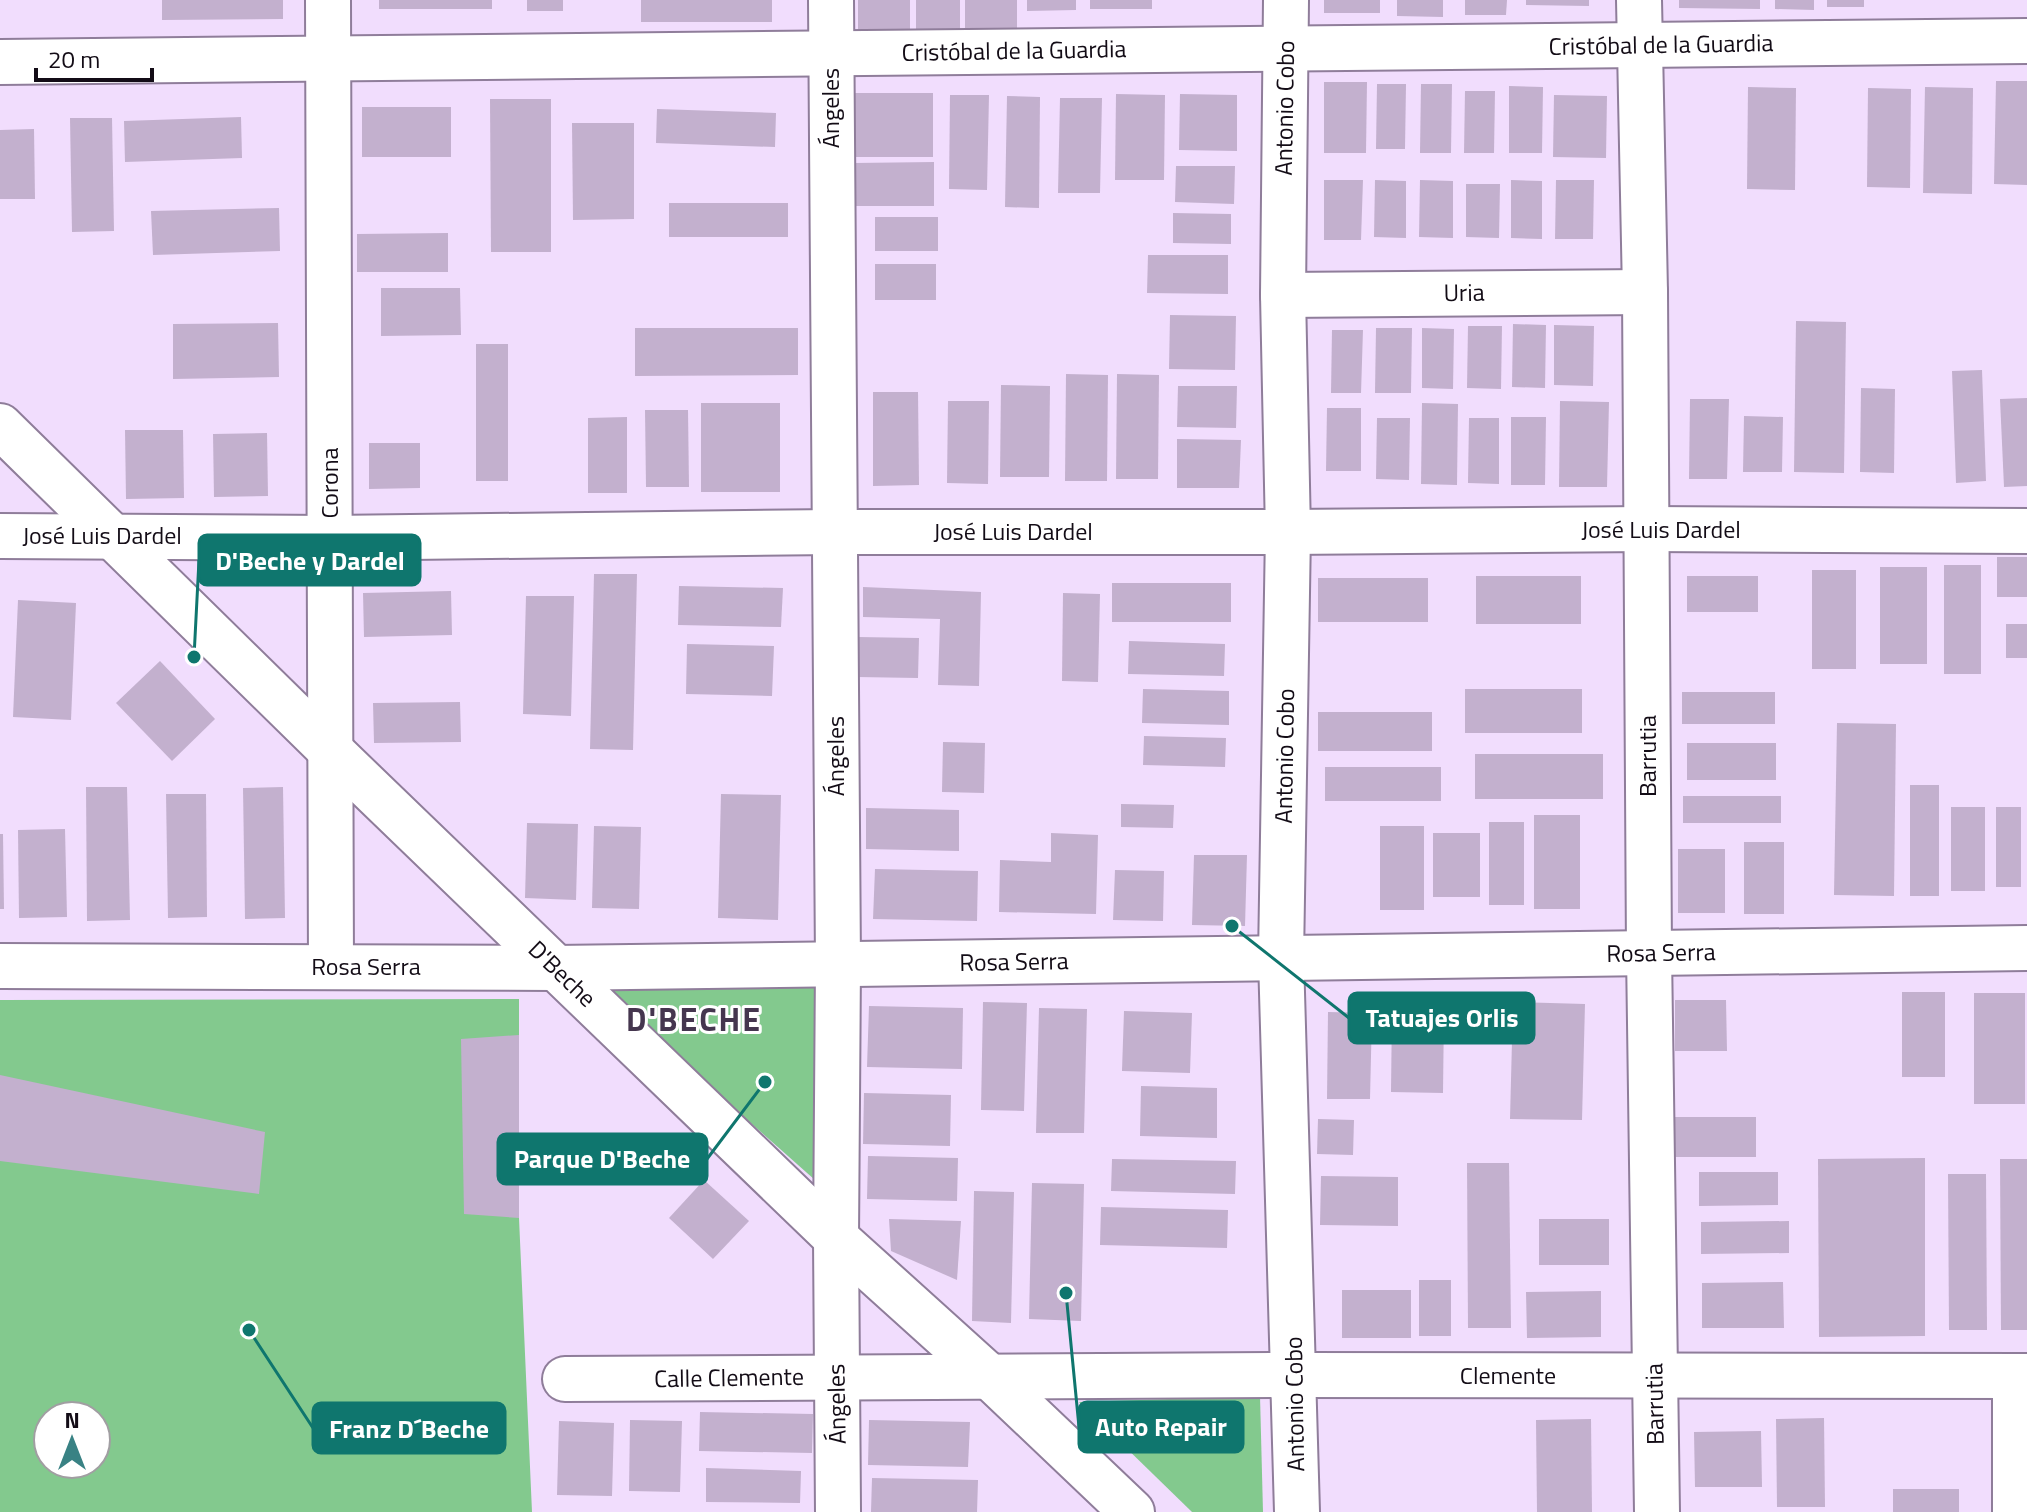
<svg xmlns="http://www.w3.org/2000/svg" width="2027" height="1512" font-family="'Titillium Web',sans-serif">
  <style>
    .green { fill: #83c98e; fill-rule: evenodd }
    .building { fill: #c3b0ce }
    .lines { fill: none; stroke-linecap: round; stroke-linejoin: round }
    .minor-casing { stroke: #8f7d9a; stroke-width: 48 }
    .minor { stroke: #fff; stroke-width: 44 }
    .labels { text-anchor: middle; stroke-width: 6; stroke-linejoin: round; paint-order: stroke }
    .street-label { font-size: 24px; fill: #130c16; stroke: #fff }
    .district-label { font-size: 32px; font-weight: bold; letter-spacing: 2px; fill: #45364f; stroke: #fff }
    .leader { fill: none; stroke: #0f766e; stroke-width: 3 }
    .callout-dot { fill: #0f766e; stroke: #fff; stroke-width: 3 }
    .callout { fill: #0f766e; stroke: #0f766e; stroke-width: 3 }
    .callout-label { font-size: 26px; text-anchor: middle; font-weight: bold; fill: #fff }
  </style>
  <rect width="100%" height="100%" fill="#f1ddfd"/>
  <g class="green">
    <path d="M823,975L824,1188L586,977Z"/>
    <path d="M519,999V1218L532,1512H0V1000ZM48,1416H96V1464H48Z"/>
    <path d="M1260,1396L1263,1512H1192L1079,1402Z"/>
  </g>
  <g class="building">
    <path d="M162,0H283V19L162,20Z"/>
    <rect x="379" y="0" width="113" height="9"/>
    <rect x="527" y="0" width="36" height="11"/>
    <rect x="641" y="0" width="131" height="22"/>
    <rect x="858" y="0" width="52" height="32"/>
    <rect x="916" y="0" width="44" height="33"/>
    <rect x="965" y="0" width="52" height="36"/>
    <path d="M1027,0H1076V10L1027,11Z"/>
    <rect x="1090" y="0" width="62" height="9"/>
    <rect x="1324" y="0" width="56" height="13"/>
    <path d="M1397,0H1443V17L1397,16Z"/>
    <path d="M1465,0H1507L1506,15H1465Z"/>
    <path d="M1526,0H1589V6L1526,5Z"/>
    <path d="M1679,0H1760V9L1679,8Z"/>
    <path d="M1775,0H1814V10L1775,9Z"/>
    <rect x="1827" y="0" width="37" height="7"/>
    <path d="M1996,81H2027V185L1994,184Z"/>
    <path d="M1324,82H1367L1366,153H1324Z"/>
    <path d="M1377,84H1406L1405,149H1376Z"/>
    <path d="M1421,84H1452L1451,153H1420Z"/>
    <path d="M1509,86L1543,87L1542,153H1509Z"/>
    <path d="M1748,87L1796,88L1795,190L1747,189Z"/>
    <path d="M1925,87L1973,88L1972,194L1923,193Z"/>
    <path d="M1868,88L1911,89L1910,188L1867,187Z"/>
    <path d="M1465,91H1495L1494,153H1464Z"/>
    <rect x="854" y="93" width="79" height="64"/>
    <path d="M1116,94L1165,95L1164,180H1115Z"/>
    <path d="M1180,94L1237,95V151L1179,150Z"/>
    <path d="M950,95H989L987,190L949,189Z"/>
    <path d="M1554,95L1607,96L1606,158L1553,157Z"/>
    <path d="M1007,96L1040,97L1039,208L1005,207Z"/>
    <path d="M1060,98H1102L1100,193H1058Z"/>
    <path d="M490,99H551V252H491Z"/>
    <rect x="362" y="107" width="89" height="50"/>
    <path d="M657,109L776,113L775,147L656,143Z"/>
    <path d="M241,117L242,158L125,162L124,121Z"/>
    <path d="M70,118H112L114,231L72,232Z"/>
    <path d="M572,123H634V219L573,220Z"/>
    <path d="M34,129L35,199H0V130Z"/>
    <path d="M934,162V206H854V163Z"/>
    <path d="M1176,166H1235L1234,204L1175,202Z"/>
    <path d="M1324,180H1363L1361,240H1324Z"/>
    <path d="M1375,180L1406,181V238L1374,237Z"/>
    <path d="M1420,180L1453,181V238L1419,237Z"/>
    <path d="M1511,180L1542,181V239L1511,238Z"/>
    <path d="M1556,180H1594L1593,239H1555Z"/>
    <path d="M1466,184H1500L1499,238L1466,237Z"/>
    <rect x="669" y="203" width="119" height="34"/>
    <path d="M279,208L280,251L153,255L151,211Z"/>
    <path d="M1173,213L1231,214V244L1173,243Z"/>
    <rect x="875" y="217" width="63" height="34"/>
    <path d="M448,233V272H357V234Z"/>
    <path d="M1148,255H1228V294L1147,293Z"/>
    <rect x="875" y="264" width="61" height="36"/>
    <path d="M381,288H460L461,335L381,336Z"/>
    <path d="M1170,315L1236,316L1235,370L1169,369Z"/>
    <path d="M1796,321L1846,322L1844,473L1794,472Z"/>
    <path d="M278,323L279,377L173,379V324Z"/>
    <path d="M1513,324L1546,325L1545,388L1512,387Z"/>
    <path d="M1554,325L1594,326L1593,386L1554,385Z"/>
    <path d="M1468,326H1502L1501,389L1467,388Z"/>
    <path d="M635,328H798V375L635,376Z"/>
    <path d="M1376,328H1412L1411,393H1375Z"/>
    <path d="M1422,328L1454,329L1453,389L1422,388Z"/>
    <path d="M1332,330H1363L1361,393H1331Z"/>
    <rect x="476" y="344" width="32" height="137"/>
    <path d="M1982,370L1986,481L1956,483L1952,371Z"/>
    <path d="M1066,374L1108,375L1107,481H1065Z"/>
    <path d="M1117,374L1159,375L1158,479H1116Z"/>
    <path d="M1001,385L1050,386L1049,477H1000Z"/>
    <path d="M1178,386H1237L1236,428L1177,427Z"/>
    <path d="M1861,388L1895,389L1894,473L1860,472Z"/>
    <path d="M873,392H918L919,485L873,486Z"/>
    <path d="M2027,398V486L2004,487L2000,399Z"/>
    <path d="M1690,399H1729L1727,479H1689Z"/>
    <path d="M948,401H989L988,484L947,483Z"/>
    <path d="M1560,401L1609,402L1607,487H1559Z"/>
    <rect x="701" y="403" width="79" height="89"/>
    <path d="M1422,403L1458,404L1457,485L1421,484Z"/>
    <path d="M1327,408H1361V471H1326Z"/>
    <path d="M645,410H688L689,487H646Z"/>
    <path d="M1744,416L1783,417L1782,472H1743Z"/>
    <path d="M627,417V493H588V418Z"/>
    <path d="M1511,417H1546L1545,485H1511Z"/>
    <path d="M1377,418H1410L1409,480L1376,479Z"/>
    <path d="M1469,418H1499V484L1468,483Z"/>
    <path d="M125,430H183L184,498L126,499Z"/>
    <path d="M267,433L268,496L214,497L213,434Z"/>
    <path d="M1177,439L1241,440L1239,488H1177Z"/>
    <path d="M369,443H420V488L369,489Z"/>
    <rect x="1997" y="557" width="30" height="40"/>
    <rect x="1944" y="565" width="37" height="109"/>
    <rect x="1880" y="567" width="47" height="97"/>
    <rect x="1812" y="570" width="44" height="99"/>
    <path d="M594,574H637L633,750L590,749Z"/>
    <rect x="1476" y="576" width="105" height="48"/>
    <rect x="1687" y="576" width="71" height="36"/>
    <rect x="1318" y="578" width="110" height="44"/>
    <rect x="1112" y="583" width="119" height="39"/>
    <path d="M679,586L783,588L781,627L678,625Z"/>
    <path d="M863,587L981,592L979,686L938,685L940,619L863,617Z"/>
    <path d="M451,591L452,635L364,637L363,593Z"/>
    <path d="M1063,593L1100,594L1098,682L1062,681Z"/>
    <path d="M526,596H574L571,716L523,714Z"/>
    <path d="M18,600L76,603L71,720L13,717Z"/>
    <rect x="2006" y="624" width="21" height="34"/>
    <path d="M858,637L919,638L918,678L857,677Z"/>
    <path d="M1129,641L1225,644L1224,676L1128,674Z"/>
    <path d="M687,644L774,646L772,696L686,694Z"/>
    <path d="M160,661L215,719L172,761L116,703Z"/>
    <path d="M1143,689L1229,691V725L1142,723Z"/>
    <rect x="1465" y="689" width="117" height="44"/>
    <rect x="1682" y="692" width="93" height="32"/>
    <path d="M460,702L461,742L374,743L373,703Z"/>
    <rect x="1318" y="712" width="114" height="39"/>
    <path d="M1837,723L1896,724L1894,896L1834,895Z"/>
    <path d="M1144,736L1226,738L1225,767L1143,765Z"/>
    <path d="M943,742L985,743L984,793L942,792Z"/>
    <rect x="1687" y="743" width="89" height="37"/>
    <rect x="1475" y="754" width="128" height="45"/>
    <rect x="1325" y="767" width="116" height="34"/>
    <rect x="1910" y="785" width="29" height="111"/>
    <path d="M86,787H127L130,920L87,921Z"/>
    <path d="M283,787L285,918L245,919L243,788Z"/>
    <path d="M166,794H206L207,917L168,918Z"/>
    <path d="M721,794L781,795L778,920L718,918Z"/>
    <rect x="1683" y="796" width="98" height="27"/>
    <path d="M1121,804L1174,805L1173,828L1121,827Z"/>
    <rect x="1951" y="807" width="34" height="84"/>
    <rect x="1996" y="807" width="25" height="80"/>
    <path d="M866,808L959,810V851L866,849Z"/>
    <rect x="1534" y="815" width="46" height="94"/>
    <rect x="1489" y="822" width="35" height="83"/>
    <path d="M527,823L578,824L576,900L525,898Z"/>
    <path d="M594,826L641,827L639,909L592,908Z"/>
    <rect x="1380" y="826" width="44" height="84"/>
    <path d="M65,829L67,917L19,918L18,830Z"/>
    <path d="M1051,833L1098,835L1096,914L999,912L1000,860L1051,862Z"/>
    <rect x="1433" y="833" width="47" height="64"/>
    <path d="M0,834H3L4,909H0Z"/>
    <rect x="1744" y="842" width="40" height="72"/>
    <rect x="1678" y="849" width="47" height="64"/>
    <path d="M1194,855H1247L1245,926L1192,925Z"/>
    <path d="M875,869L978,871L977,921L873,919Z"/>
    <path d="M1115,870L1164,871L1163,921L1113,920Z"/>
    <rect x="1902" y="992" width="43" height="85"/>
    <rect x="1974" y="993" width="51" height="111"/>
    <path d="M1675,1000H1726L1727,1051H1675Z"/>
    <path d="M983,1002L1027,1003L1024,1111L981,1110Z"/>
    <path d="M1513,1002L1585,1004L1582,1120L1510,1119Z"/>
    <path d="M869,1006L963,1008L962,1069L867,1067Z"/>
    <path d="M1039,1008L1087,1009L1084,1133H1036Z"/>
    <path d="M1392,1009L1444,1010L1443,1093L1391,1092Z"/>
    <path d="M1124,1011L1192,1013L1190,1073L1122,1071Z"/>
    <path d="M1328,1012L1372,1013L1370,1099H1327Z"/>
    <path d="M519,1035V1218L464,1214L461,1039Z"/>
    <path d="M0,1075L265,1132L259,1194L0,1161Z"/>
    <path d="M1141,1086L1217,1088V1138L1140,1136Z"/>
    <path d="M864,1093L951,1095L950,1146L863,1144Z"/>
    <path d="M1667,1117H1756V1157H1668Z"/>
    <path d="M1318,1119L1354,1120L1353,1155L1317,1154Z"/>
    <path d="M868,1156L958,1158L957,1201L867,1199Z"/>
    <path d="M1925,1158V1336L1819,1337L1818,1159Z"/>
    <path d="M1112,1159L1236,1161L1235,1194L1111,1191Z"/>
    <path d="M2000,1159H2027V1330H2001Z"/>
    <path d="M1467,1163H1509L1511,1328H1468Z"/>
    <path d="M1699,1172H1778V1205L1699,1206Z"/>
    <path d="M1948,1174H1986L1987,1330H1949Z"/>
    <path d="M1321,1176L1398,1177V1226L1320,1225Z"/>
    <path d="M704,1180L749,1221L713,1259L669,1218Z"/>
    <path d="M1032,1183L1084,1184L1081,1321L1029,1319Z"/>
    <path d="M974,1191L1014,1192L1011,1323L972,1321Z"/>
    <path d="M1101,1207L1228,1210L1227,1248L1100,1245Z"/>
    <path d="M889,1219L961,1221L957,1280L891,1251Z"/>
    <rect x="1539" y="1219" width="70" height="46"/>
    <path d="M1789,1221V1253L1701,1254V1222Z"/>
    <rect x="1419" y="1280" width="32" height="56"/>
    <path d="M1783,1282L1784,1328H1702V1283Z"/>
    <rect x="1342" y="1290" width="69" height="48"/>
    <path d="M1601,1291V1337L1527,1338L1526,1292Z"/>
    <path d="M700,1412L813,1414L812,1453L699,1451Z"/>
    <path d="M1824,1418L1825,1507H1777L1776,1419Z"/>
    <path d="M1591,1419L1592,1512H1537L1536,1420Z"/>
    <path d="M630,1420L682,1421L680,1492L629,1491Z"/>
    <path d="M869,1420L970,1422L968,1467L868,1465Z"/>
    <path d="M559,1421L614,1423L612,1496L557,1495Z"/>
    <path d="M1761,1431L1762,1487H1695L1694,1432Z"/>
    <path d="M706,1468L801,1471L800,1503L706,1502Z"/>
    <path d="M872,1478L978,1480L977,1512H871Z"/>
    <rect x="1893" y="1489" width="66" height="23"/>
  </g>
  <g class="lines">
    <g class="minor-casing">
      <g id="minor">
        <path d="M328,0L331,967"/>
        <path d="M831,0L838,964L836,1238L838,1512"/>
        <path d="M1286,0L1283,295L1288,532L1281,958L1297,1512"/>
        <path d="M1639,0L1645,292L1649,953L1657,1512"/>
        <path d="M0,62L2027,41"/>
        <path d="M1283,295L1645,292"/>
        <path d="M0,426L329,749L836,1238L990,1377L1132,1512"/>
        <path d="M0,536L331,538L834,532H1288L1647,529L2027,531"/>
        <path d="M0,966L555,968L2027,948"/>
        <path d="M565,1379L1294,1375L2027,1376"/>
        <path d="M2015,1512V1376"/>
      </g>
    </g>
    <use href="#minor" class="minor"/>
  </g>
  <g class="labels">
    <g class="street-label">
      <text transform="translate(1661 45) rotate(-1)" y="8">Cristóbal de la Guardia</text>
      <text transform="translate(1014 51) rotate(-1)" y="8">Cristóbal de la Guardia</text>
      <text transform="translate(831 108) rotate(-90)" y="8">Ángeles</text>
      <text transform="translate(1285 108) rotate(-89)" y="8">Antonio Cobo</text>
      <text transform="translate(1464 293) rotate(-1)" y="8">Uria</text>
      <text transform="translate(330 483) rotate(-90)" y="8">Corona</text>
      <text x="1661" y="538">José Luis Dardel</text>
      <text x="1013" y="540">José Luis Dardel</text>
      <text x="102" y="544">José Luis Dardel</text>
      <text transform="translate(836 756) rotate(-90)" y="8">Ángeles</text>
      <text transform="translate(1285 756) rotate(-89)" y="8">Antonio Cobo</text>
      <text transform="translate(1648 756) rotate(-90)" y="8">Barrutia</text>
      <text transform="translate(1661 953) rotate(-1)" y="8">Rosa Serra</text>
      <text transform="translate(1014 962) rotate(-1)" y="8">Rosa Serra</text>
      <text x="366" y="975">Rosa Serra</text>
      <text transform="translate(562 974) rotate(44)" y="8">D'Beche</text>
      <text x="1508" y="1384">Clemente</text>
      <text transform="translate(729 1378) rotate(-1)" y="8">Calle Clemente</text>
      <text transform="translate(837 1404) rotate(-91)" y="8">Ángeles</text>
      <text transform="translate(1295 1404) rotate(-91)" y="8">Antonio Cobo</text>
      <text transform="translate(1655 1404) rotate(-91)" y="8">Barrutia</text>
    </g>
    <g class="district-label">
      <text x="694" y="1031">D'BECHE</text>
    </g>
  </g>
  <path class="leader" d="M194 657L199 560M1232 926L1349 1018M765 1082L707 1159M1066 1293L1079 1427M249 1330L313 1428"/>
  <g class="callout-dot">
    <circle cx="194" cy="657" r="8"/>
    <circle cx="1232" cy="926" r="8"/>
    <circle cx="765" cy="1082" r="8"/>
    <circle cx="1066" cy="1293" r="8"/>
    <circle cx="249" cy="1330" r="8"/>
  </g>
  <g class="callout">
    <rect x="199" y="535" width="221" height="50" rx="8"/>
    <rect x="1349" y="993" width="185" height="50" rx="8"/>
    <rect x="498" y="1134" width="209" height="50" rx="8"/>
    <rect x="1079" y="1402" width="164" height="50" rx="8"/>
    <rect x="313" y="1403" width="192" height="50" rx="8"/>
  </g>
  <g class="callout-label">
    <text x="310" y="570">D'Beche y Dardel</text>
    <text x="1442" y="1027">Tatuajes Orlis</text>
    <text x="602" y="1168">Parque D'Beche</text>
    <text x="1161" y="1436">Auto Repair</text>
    <text x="409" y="1438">Franz D´Beche</text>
  </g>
  <g transform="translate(72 1440)"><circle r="38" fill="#ffffff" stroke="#a19ea2" stroke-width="2"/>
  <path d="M0-6L14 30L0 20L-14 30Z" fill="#398284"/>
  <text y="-12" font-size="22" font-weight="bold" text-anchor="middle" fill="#130c16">N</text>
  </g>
  <path d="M36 68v12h116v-12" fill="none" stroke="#130c16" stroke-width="4"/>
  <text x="48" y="68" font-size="24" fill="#130c16" stroke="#ffffff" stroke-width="6" paint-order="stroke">20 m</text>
</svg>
